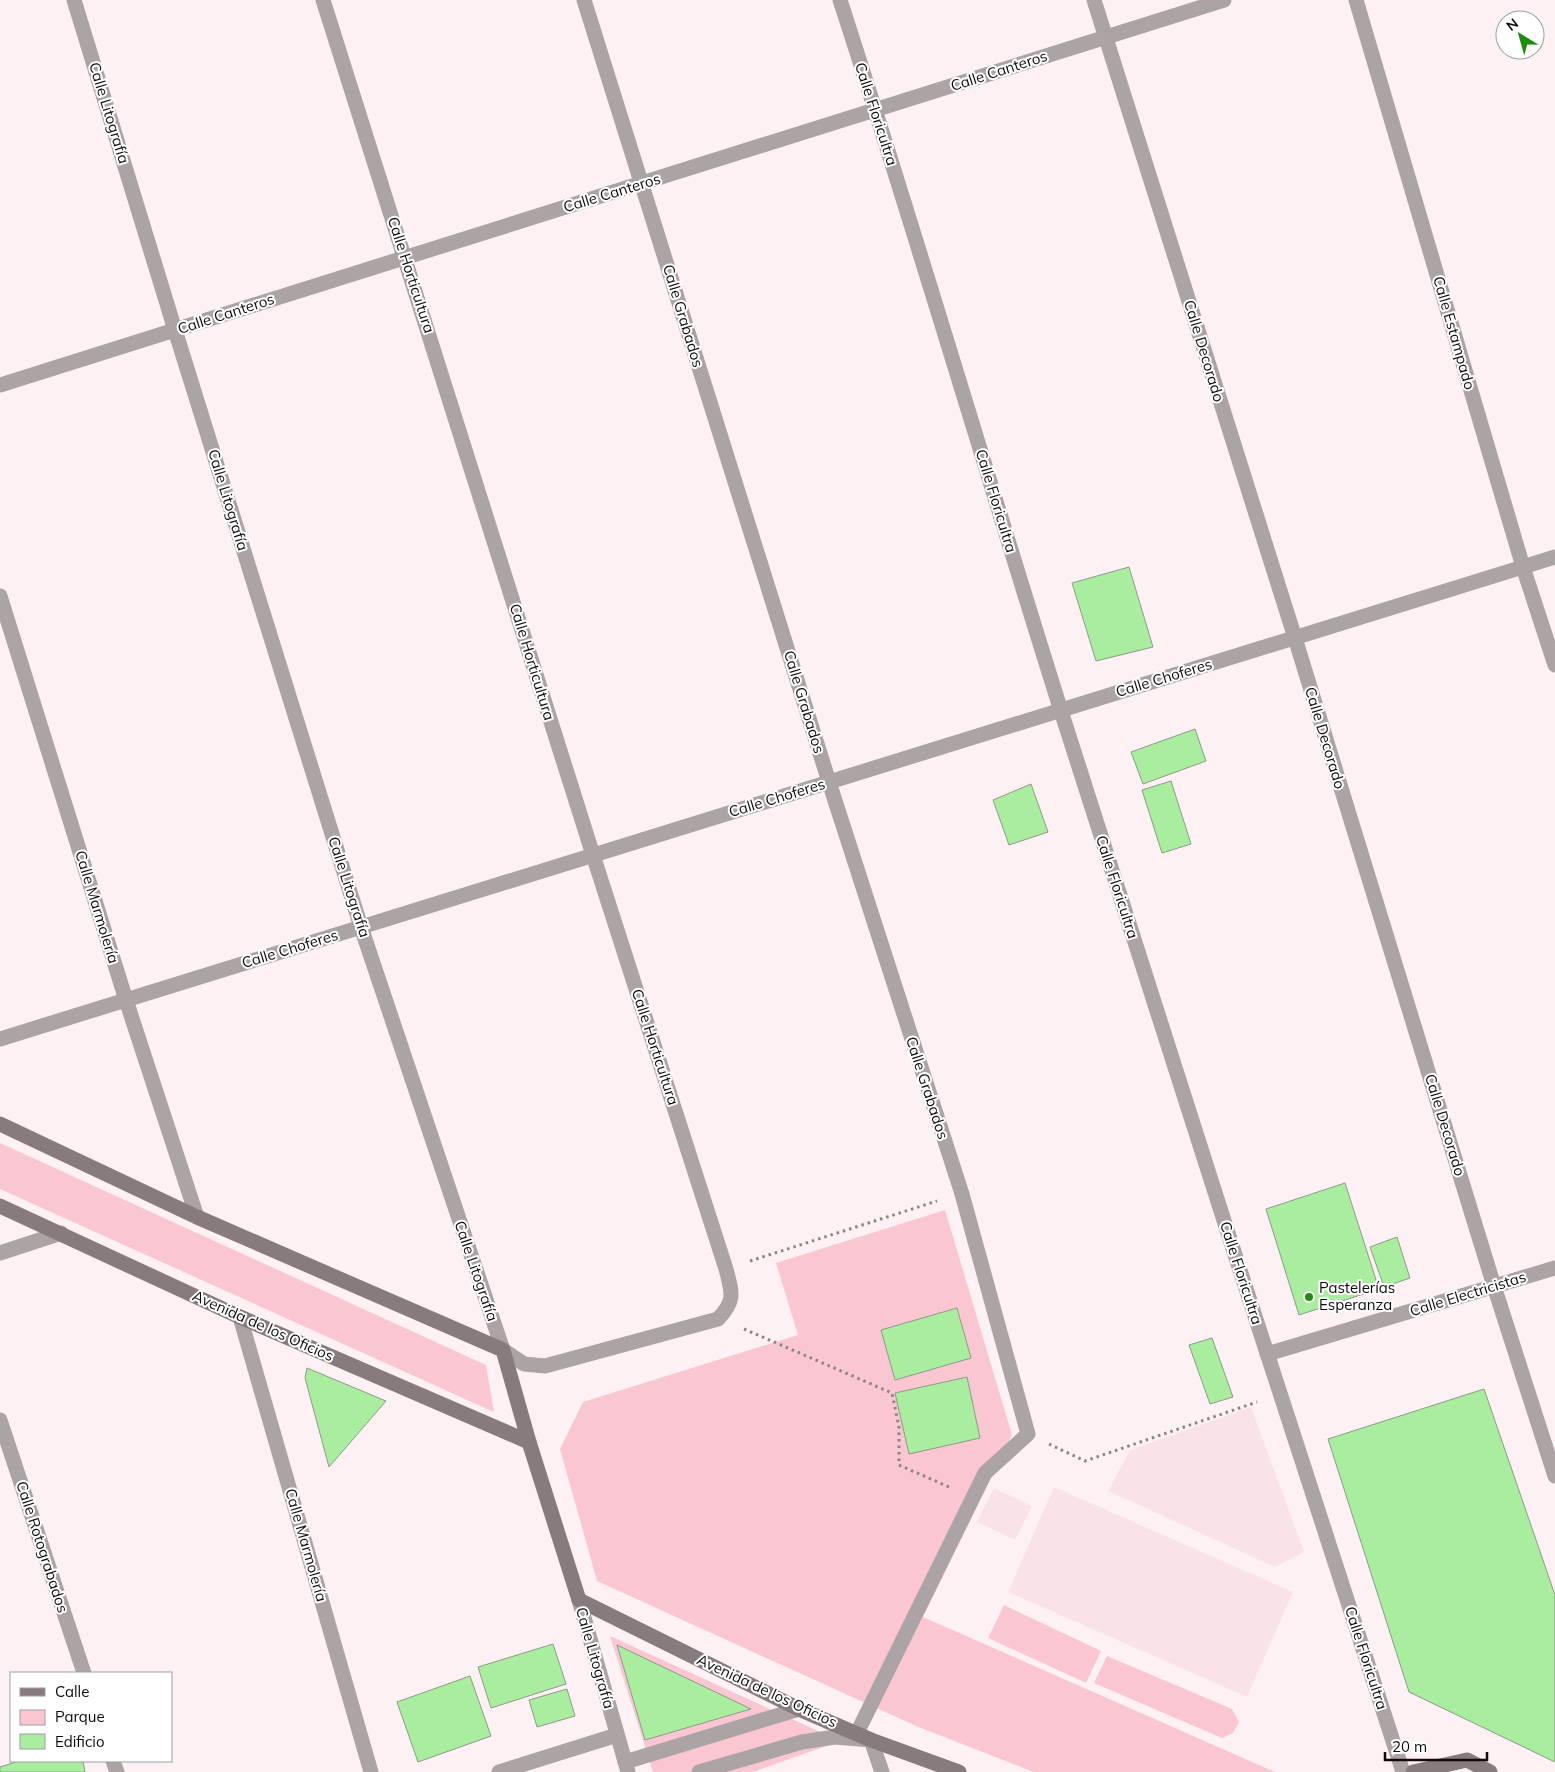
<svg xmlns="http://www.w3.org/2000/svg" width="1555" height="1772" font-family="Mulish,sans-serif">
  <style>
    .built { fill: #f9e3e8 }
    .green { fill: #f9c6d2 }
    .building { fill: #a9ee9f; stroke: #8e998c }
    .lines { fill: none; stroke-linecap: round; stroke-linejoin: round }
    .path { stroke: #8d8385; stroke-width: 3; stroke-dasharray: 2.5 4; stroke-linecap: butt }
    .street { stroke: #aca3a5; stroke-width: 15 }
    .secondary { stroke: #887b7e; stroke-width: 15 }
    .poi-dot { fill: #208c0d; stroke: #fff; stroke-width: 2 }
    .labels { text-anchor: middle; stroke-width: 4; stroke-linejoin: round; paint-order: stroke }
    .street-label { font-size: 15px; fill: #100a0b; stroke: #fff }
    .poi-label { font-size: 15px; fill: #100a0b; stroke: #fff; text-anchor: start }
  </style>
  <rect width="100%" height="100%" fill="#fef1f4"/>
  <g class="built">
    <path d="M1251,1407L1304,1552L1275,1567L1108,1491L1130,1450Z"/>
    <path d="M1054,1487L1293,1592L1247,1697L1008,1592Z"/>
    <path d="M994,1488L1032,1506L1015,1540L977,1522Z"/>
  </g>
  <g class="green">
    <path d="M0,1143L486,1365L494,1412L0,1189Z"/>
    <path d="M945,1210L1012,1435L923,1617L1275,1772H1034L916,1726L597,1581L560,1449L583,1402L798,1335L776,1263Z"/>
    <path d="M1004,1605L1101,1651L1086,1683L988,1638Z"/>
    <path d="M610,1636L840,1741L753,1772H653Z"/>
    <path d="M1107,1656L1232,1709L1239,1722L1233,1733L1222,1738L1094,1683Z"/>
  </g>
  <g class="building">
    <path d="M1129,567L1153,647L1096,661L1072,583Z"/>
    <path d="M1195,729L1206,761L1143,784L1131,752Z"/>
    <path d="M1171,781L1191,844L1162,853L1142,790Z"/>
    <path d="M1031,784L1048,832L1009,845L993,800Z"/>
    <path d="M1345,1183L1379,1289L1299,1315L1266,1209Z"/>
    <path d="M1397,1237L1410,1278L1384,1287L1370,1247Z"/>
    <path d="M957,1308L971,1358L895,1380L881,1330Z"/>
    <path d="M1212,1338L1233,1397L1210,1404L1189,1345Z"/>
    <path d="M307,1368L386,1401L329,1467L305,1378Z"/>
    <path d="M967,1377L980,1438L909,1454L895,1393Z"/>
    <path d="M1484,1389L1555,1595V1762L1409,1692L1328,1439Z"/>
    <path d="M553,1644L566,1684L491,1708L478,1667Z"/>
    <path d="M617,1645L751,1709L645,1740Z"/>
    <path d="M470,1676L491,1736L418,1762L397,1702Z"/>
    <path d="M567,1689L575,1716L537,1727L529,1700Z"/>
    <path d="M19,1761H83L85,1772H0V1767Z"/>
  </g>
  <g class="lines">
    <g class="path">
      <path d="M750,1261L937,1201"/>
      <path d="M744,1329L892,1393L899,1427V1465L949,1487"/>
      <path d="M1049,1444L1085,1461L1257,1402"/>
    </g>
    <g class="street">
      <path d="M74,0L175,330L361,927L503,1350L524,1364L545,1366L718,1319C736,1300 732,1293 726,1269L593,855L323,0"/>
      <path d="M584,0L829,782L962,1194L1028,1434L985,1473L857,1733"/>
      <path d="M840,0C917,237 987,476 1062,714C1174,1067 1288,1420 1403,1772"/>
      <path d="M1094,0L1295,638L1494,1286L1555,1476"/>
      <path d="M1356,0L1523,567L1555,665"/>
      <path d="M0,385L1224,0"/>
      <path d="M0,596L126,1000L197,1217"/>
      <path d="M0,1039L1555,557"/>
      <path d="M0,1253L61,1233"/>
      <path d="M240,1317L371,1772"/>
      <path d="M1267,1354L1555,1268"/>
      <path d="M0,1420L84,1673"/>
      <path d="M579,1600L628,1772"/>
      <path d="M113,1761L117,1772"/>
      <path d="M625,1762L799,1709"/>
      <path d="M499,1772L617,1735"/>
      <path d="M699,1772L802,1742L835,1737L871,1740L882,1772"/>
    </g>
    <g class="secondary">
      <path d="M0,1124L197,1217L503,1350L529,1442L579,1600L799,1709L871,1740L959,1772"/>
      <path d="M0,1206L240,1317L529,1442"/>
      <path d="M1413,1772L1467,1760L1490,1772"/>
    </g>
  </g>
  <circle class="poi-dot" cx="1309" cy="1297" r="5"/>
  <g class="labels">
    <g class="street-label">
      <text transform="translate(999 71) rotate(-18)" y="5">Calle Canteros</text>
      <text transform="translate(109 113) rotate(73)" y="5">Calle Litografía</text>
      <text transform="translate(876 114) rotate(72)" y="5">Calle Floricultra</text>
      <text transform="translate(612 193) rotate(-17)" y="5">Calle Canteros</text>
      <text transform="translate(411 275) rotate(72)" y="5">Calle Horticultura</text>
      <text transform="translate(226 314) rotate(-18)" y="5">Calle Canteros</text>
      <text transform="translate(683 316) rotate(73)" y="5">Calle Grabados</text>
      <text transform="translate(1454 333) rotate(74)" y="5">Calle Estampado</text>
      <text transform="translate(1204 351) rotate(73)" y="5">Calle Decorado</text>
      <text transform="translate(228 500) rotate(73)" y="5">Calle Litografía</text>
      <text transform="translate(996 501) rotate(73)" y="5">Calle Floricultra</text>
      <text transform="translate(532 662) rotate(73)" y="5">Calle Horticultura</text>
      <text transform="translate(1164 678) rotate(-17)" y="5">Calle Choferes</text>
      <text transform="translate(804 702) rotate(73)" y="5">Calle Grabados</text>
      <text transform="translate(1325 738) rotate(73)" y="5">Calle Decorado</text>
      <text transform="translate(777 798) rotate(-17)" y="5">Calle Choferes</text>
      <text transform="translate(349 887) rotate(72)" y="5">Calle Litografía</text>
      <text transform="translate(1117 887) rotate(72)" y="5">Calle Floricultra</text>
      <text transform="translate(97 907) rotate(73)" y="5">Calle Marmolería</text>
      <text transform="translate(290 949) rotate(-17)" y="5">Calle Choferes</text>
      <text transform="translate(655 1047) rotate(72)" y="5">Calle Horticultura</text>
      <text transform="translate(927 1088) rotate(72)" y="5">Calle Grabados</text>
      <text transform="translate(1445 1125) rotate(73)" y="5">Calle Decorado</text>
      <text transform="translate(476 1271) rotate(71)" y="5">Calle Litografía</text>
      <text transform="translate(1241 1273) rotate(72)" y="5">Calle Floricultra</text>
      <text transform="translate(1468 1294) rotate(-17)" y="5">Calle Electricistas</text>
      <text transform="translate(263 1326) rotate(24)" y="5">Avenida de los Oficios</text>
      <text transform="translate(306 1545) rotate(74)" y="5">Calle Marmolería</text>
      <text transform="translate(42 1547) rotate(72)" y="5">Calle Rotograbados</text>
      <text transform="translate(595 1658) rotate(74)" y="5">Calle Litografía</text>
      <text transform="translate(1366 1658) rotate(72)" y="5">Calle Floricultra</text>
      <text transform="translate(767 1691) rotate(25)" y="5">Avenida de los Oficios</text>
    </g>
    <g class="poi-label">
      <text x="1319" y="1293">Pastelerías<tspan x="1319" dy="17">Esperanza</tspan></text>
    </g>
  </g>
  <rect x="10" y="1672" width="162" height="90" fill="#ffffff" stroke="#9f9d9d"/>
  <rect x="20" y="1688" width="25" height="8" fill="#887b7e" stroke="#9f9d9d"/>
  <text x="55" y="1697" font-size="15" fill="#100a0b">Calle</text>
  <rect x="20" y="1710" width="25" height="15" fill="#f9c6d2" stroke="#9f9d9d"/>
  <text x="55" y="1722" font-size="15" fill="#100a0b">Parque</text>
  <rect x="20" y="1734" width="25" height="15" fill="#a9ee9f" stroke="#9f9d9d"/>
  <text x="55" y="1747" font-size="15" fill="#100a0b">Edificio</text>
  <g transform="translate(1520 35) rotate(323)"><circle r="24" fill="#ffffff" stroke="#9f9d9d"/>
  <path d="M0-4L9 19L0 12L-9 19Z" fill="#208c0d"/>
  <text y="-8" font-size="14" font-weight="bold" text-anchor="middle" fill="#100a0b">N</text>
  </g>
  <path d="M1385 1752v8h102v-8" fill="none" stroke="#100a0b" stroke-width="2.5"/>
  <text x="1392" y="1752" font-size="15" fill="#100a0b" stroke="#ffffff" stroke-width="4" paint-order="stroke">20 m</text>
</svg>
